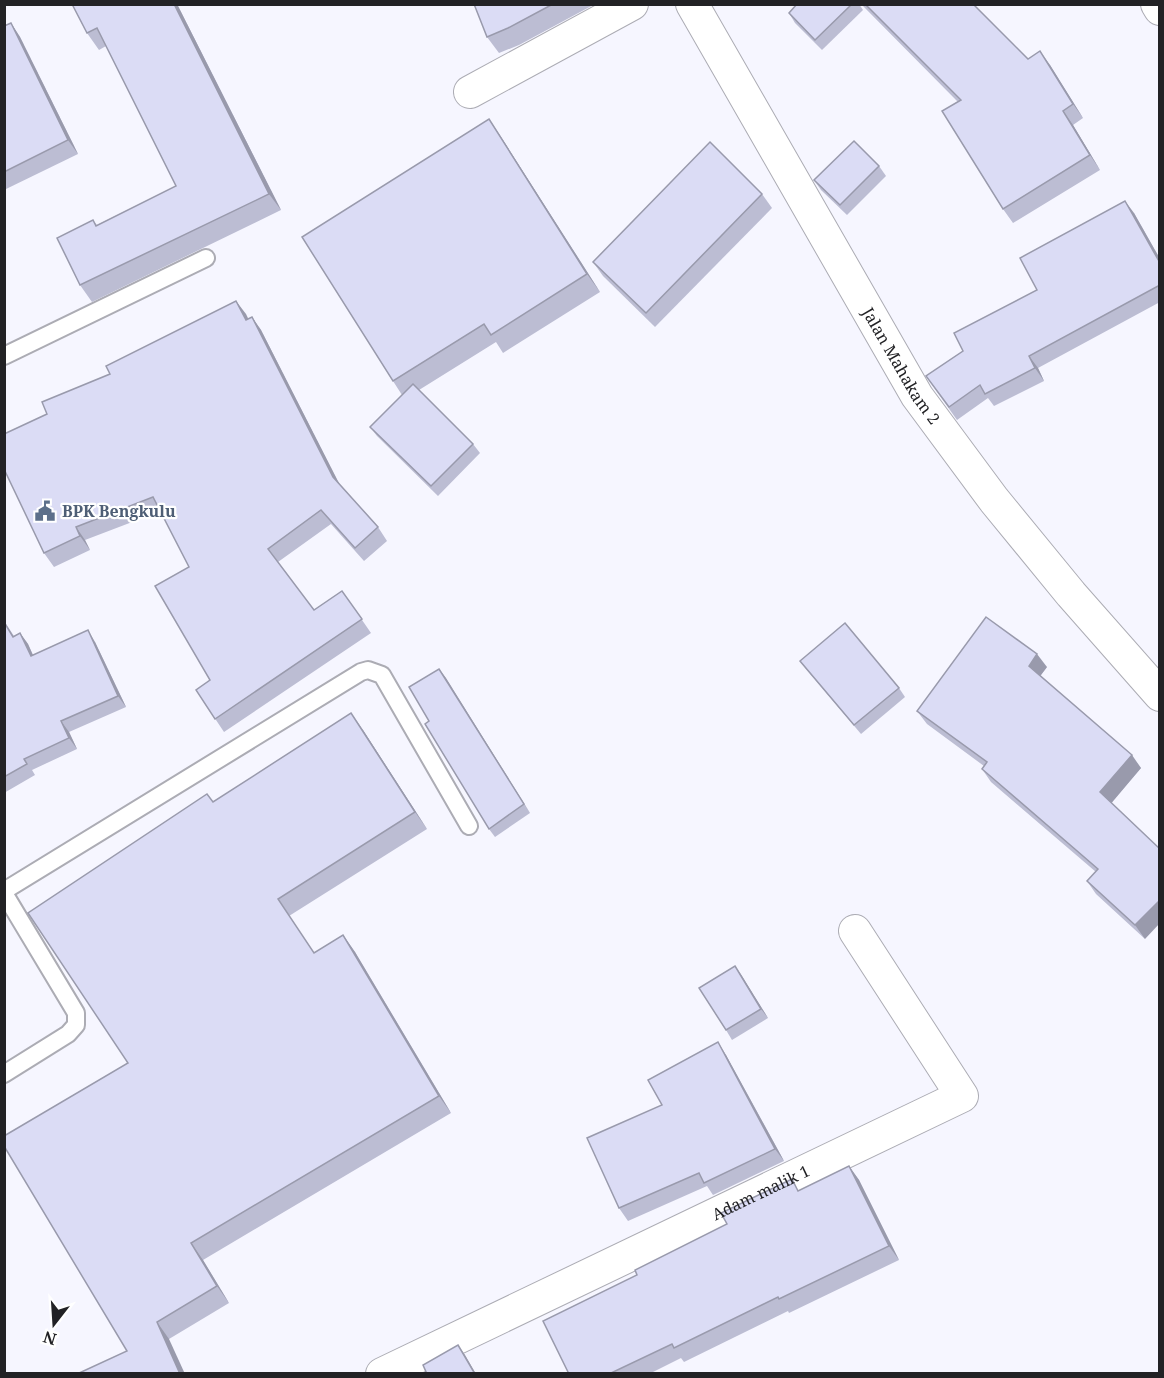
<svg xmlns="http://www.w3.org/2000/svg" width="1164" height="1378" font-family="'Noto Serif',serif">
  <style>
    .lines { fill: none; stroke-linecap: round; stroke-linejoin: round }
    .lane-casing { stroke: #acacb4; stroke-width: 20 }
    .street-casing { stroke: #acacb4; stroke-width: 34 }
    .lane { stroke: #fff; stroke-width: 16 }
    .street { stroke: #fff; stroke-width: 32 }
    .wall { fill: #bcbdd3 }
    .shaded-wall { fill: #999aac }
    .building { fill: #dbdcf5; stroke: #999aac; stroke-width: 1.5 }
    .labels { text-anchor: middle; stroke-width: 4.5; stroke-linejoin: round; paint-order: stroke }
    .street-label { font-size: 16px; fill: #222225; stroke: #fff }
    .service-label { font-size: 16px; font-weight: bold; fill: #4e5e75; stroke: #fff; text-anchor: start }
  </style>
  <rect width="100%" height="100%" fill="#f6f6ff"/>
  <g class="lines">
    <g class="lane-casing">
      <g id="lane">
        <path d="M4,356L206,258"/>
        <path d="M4,891L361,672L368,670L382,675L469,826"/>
        <path d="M4,893L76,1013V1025L68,1034L4,1074"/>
      </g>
    </g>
    <g class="street-casing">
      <g id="street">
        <path id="s1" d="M692,4L917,396L994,500L1071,594L1160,695"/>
        <path d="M1157,4L1160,9"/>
        <path d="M470,92L632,4"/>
        <path id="s2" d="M382,1374L962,1096L855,931"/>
      </g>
    </g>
    <use href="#lane" class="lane"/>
    <use href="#street" class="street"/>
  </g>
  <g class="wall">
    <path d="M72,4H177L281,210L92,302L80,285L93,220L97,225L176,186L106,46L99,50L87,33Z"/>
    <path d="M474,4H595L519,45L499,53L487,37Z"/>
    <path d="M797,4H859L863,10L822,50L795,23L789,13Z"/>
    <path d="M861,4H973L1028,59L1050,65L1083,118L1073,125L1100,170L1013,223L1003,209L958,102Z"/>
    <path d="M11,23L20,37L78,154L4,190V26Z"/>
    <path d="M489,119L501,137L600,292L503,353L496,342L419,390L473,444L480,453L438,496L377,436L370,427L402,395L393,381Z"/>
    <path d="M879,166L886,176L847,215L821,190L814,180Z"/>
    <path d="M762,194L772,208L655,327L603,276L593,262Z"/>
    <path d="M1134,213L1160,259V302L1038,368L1044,381L994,406L988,398L957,420L926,376L963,351Z"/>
    <path d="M236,301L248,319L252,317L261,330L339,484L378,527L387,541L364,561L331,524L278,562L314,610L342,591L371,633L224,732L196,690L210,680L189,567L161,511L85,540L90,550L54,567L44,553L47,414L110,374Z"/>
    <path d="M4,621L14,636L20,633L28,644L33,655L95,642L126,707L69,732L77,749L32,770L35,775L4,793Z"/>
    <path d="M800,661L899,688L905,697L861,734L807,670Z"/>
    <path d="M1047,667L1040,676L1141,768L1111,803L1145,939L1096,894L1087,881L1096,872L991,782L982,769L984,766L927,724L917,711Z"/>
    <path d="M439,669L530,813L495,837L489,829L429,721Z"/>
    <path d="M363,730L427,829L289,916L314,953L343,935L355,952L451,1113L203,1260L229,1303L169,1339L127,1351L128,1063L213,802Z"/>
    <path d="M735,966L768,1018L732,1040L726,1030Z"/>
    <path d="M726,1055L784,1161L713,1195L707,1186L628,1221L619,1208L662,1105Z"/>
    <path d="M849,1166L859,1180L899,1260L789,1313L788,1311L684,1362L681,1358L649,1374H569L637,1275Z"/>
  </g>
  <g class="shaded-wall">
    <path d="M174,4H177L281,210L269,194Z"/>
    <path d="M11,23L20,37L78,154L68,140Z"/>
    <path d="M1040,51L1050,65L1083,118L1073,104Z"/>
    <path d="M1063,111L1073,125L1100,170L1090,155Z"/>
    <path d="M489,119L501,137L600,292L587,274Z"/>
    <path d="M1125,201L1134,213L1160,259V263Z"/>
    <path d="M236,301L246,314L255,333L246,320Z"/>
    <path d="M252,317L261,330L343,491L333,477Z"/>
    <path d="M1029,356L1038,368L1044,381L1035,368Z"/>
    <path d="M76,527L85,540L90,550L80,536Z"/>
    <path d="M88,630L95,642L126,707L118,696Z"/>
    <path d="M20,633L28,644L38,667L31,656Z"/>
    <path d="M1037,654L1047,667L1038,679L1029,666Z"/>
    <path d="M439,669L446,678L530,813L524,804Z"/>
    <path d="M351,713L363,730L427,829L415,812Z"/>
    <path d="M61,721L69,732L77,749L69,738Z"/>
    <path d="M1132,755L1141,768L1109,806L1100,792Z"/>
    <path d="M1160,900V923L1145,939L1135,925Z"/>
    <path d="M343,935L355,952L451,1113L439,1096Z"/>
    <path d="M735,966L742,976L768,1018L761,1009Z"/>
    <path d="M718,1042L726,1055L784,1161L775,1149Z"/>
    <path d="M849,1166L859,1180L899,1260L889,1246Z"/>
    <path d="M191,1243L203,1260L229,1303L217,1286Z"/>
    <path d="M157,1322L169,1339L185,1374H180Z"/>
    <path d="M458,1345L465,1355L476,1374H475Z"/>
  </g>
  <g class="building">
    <path d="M72,4H174L269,194L80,285L57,238L93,220L96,226L176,186L97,28L87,33Z"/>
    <path d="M474,4H553L508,28L487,37Z"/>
    <path d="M797,4H852L815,40L789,13Z"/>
    <path d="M865,4H973L1028,59L1040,51L1073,104L1063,111L1090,155L1003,209L942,111L961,100Z"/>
    <path d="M11,23L68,140L4,172V26Z"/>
    <path d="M489,119L587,274L491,335L484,324L393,381L302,237Z"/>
    <path d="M854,141L879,166L840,205L814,180Z"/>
    <path d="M710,142L762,194L646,313L593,262Z"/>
    <path d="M1125,201L1160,263V285L1029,356L1035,368L985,394L980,385L949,407L926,376L963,351L954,333L1037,290L1020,258Z"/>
    <path d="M236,301L246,320L252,317L333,477L378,527L355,548L321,510L268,549L314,610L342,591L362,619L215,719L196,690L210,680L155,586L189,567L153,497L76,527L80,536L44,553L4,469V434L47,414L42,402L110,374L106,366Z"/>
    <path d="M413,384L473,444L431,486L370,427Z"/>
    <path d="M986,617L1037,654L1029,666L1132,755L1100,792L1160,849V900L1135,925L1087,881L1098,869L982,769L987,762L917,711Z"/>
    <path d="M4,622L13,637L20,633L31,656L88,630L118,696L61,721L69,738L24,759L27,764L4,777Z"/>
    <path d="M845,623L899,688L854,725L800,661Z"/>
    <path d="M439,669L524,804L489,829L425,724L429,721L409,687Z"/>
    <path d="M351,713L415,812L278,899L314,953L343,935L439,1096L191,1243L217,1286L157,1322L180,1374H77L127,1351L4,1146V1136L128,1063L28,913L207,794L213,802Z"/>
    <path d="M735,966L761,1009L726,1030L699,988Z"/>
    <path d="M718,1042L775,1149L704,1183L699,1173L619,1208L587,1138L662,1105L648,1080Z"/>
    <path d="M849,1166L889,1246L779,1299L778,1297L674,1348L672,1344L609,1374H569L543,1321L637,1275L635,1270L727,1224L721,1213L792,1179L798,1191Z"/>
    <path d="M458,1345L475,1374H427L423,1365Z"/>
  </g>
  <defs>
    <g id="civic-bare" transform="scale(1.62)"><path d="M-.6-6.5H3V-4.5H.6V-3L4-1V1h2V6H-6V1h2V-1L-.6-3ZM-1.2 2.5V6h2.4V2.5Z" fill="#5c6f8a" stroke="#fff" stroke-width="2.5" paint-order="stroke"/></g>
  </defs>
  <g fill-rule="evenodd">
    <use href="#civic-bare" x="45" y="511"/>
  </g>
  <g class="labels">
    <g class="street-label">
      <text dy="6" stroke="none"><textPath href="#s1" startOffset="418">Jalan Mahakam 2</textPath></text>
      <text dy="6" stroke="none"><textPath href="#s2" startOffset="420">Adam malik 1</textPath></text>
    </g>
    <g class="service-label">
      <text x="62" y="517">BPK Bengkulu</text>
    </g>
  </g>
  <rect width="1164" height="1378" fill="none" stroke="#222225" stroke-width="12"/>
  <g transform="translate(54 1324) rotate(197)" stroke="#ffffff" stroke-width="4.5" paint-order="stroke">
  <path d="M0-4.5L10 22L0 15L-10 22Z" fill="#222225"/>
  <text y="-9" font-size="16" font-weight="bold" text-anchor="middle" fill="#222225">N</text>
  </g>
</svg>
